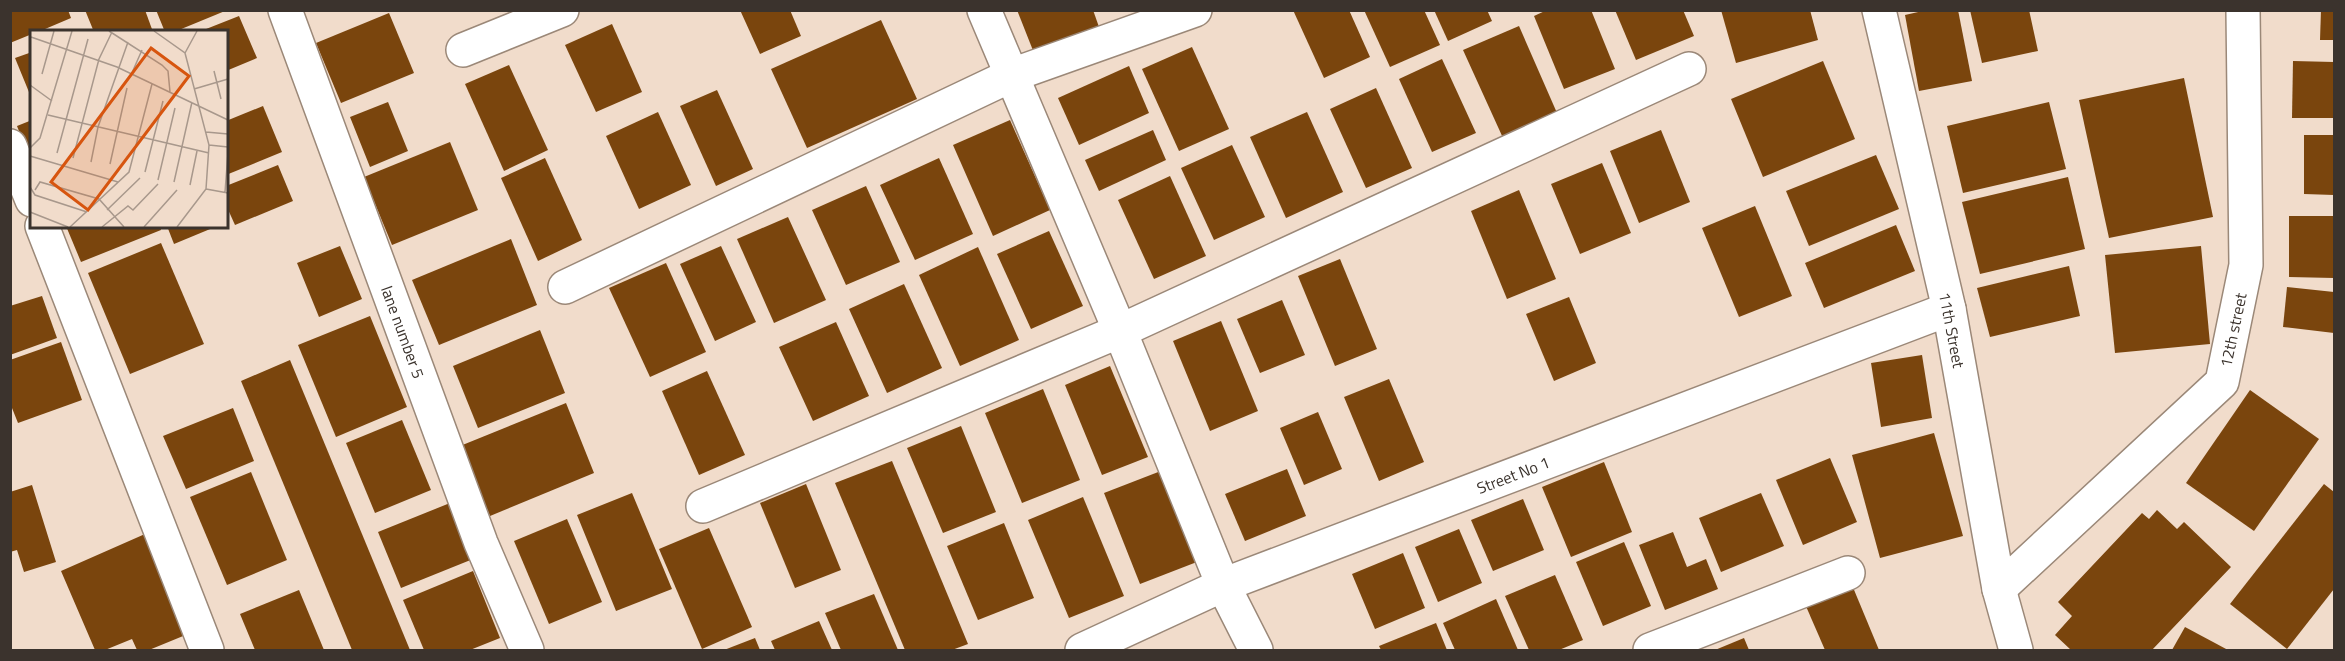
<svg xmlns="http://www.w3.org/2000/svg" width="2345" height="661" font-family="'Titillium Web',sans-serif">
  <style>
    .building { fill: #7a450d }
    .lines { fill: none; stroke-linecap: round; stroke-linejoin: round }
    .street-casing { stroke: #9b8878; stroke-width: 36 }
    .secondary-casing { stroke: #9b8878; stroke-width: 36 }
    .street { stroke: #fff; stroke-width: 33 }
    .secondary { stroke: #fff; stroke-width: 33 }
    .labels { text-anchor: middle; stroke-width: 6; stroke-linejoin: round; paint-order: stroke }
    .street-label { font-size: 16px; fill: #3b332d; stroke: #fff }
    .inset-road { fill: none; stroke: #a8988c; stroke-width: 1.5 }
    .view { fill: #d7550f; fill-opacity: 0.15; stroke: #d7550f; stroke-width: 3 }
    .inset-edge { fill: none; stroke: #3b332d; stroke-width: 3 }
  </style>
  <rect width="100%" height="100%" fill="#f1dccb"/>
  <g class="building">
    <path d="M10,10H68L71,18L38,32H32V34L10,43Z"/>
    <path d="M85,10H145L153,32H94Z"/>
    <path d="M156,10H225V11L174,32H165Z"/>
    <path d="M740,10H790L801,36L760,54Z"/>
    <path d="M1017,10H1093L1099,27L1034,53Z"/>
    <path d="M1293,10H1349L1370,57L1324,78Z"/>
    <path d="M1364,10H1424L1440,45L1390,67Z"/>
    <path d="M1434,10H1487L1492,21L1448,41Z"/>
    <path d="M1547,10H1591L1615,69L1564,89L1534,16Z"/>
    <path d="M1615,10H1683L1694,36L1636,60Z"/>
    <path d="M1721,10H1810L1818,40L1736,63Z"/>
    <path d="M1927,10H1958L1972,81L1919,91L1905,15Z"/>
    <path d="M1970,10H2029L2038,51L1982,63Z"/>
    <path d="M2321,10H2334V40H2320Z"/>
    <path d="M389,13L414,73L341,103L316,43Z"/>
    <path d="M239,16L257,58L226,71V32L201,31Z"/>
    <path d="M881,20L917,99L807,148L771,69Z"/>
    <path d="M612,24L642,92L596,112L565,45Z"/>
    <path d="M1519,26L1557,113L1503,138L1463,50Z"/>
    <path d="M1192,47L1229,129L1179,151L1142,69Z"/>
    <path d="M32,52V97H31L15,58Z"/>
    <path d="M1442,59L1476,133L1432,152L1399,79Z"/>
    <path d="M1823,61L1855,139L1763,177L1731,99Z"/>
    <path d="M2293,61L2334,62V118H2292Z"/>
    <path d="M509,65L548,150L504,171L465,84Z"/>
    <path d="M1129,66L1149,113L1079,145L1058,98Z"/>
    <path d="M2184,78L2213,217L2109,238L2079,100Z"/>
    <path d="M1376,88L1412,168L1366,188L1330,109Z"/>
    <path d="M717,90L753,169L716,186L680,106Z"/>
    <path d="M388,102L408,151L370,167L350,117Z"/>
    <path d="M2049,102L2066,169L1963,193L1947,126Z"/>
    <path d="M263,106L282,152L226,175V121Z"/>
    <path d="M658,112L691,185L639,209L606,136Z"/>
    <path d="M1307,112L1343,192L1286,218L1250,137Z"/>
    <path d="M32,120V162H31L17,126Z"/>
    <path d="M1010,120L1050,210L993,236L953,145Z"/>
    <path d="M1153,130L1166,160L1099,191L1085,160Z"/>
    <path d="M1661,130L1690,202L1639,223L1610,151Z"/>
    <path d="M2304,135H2334V195L2304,194Z"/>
    <path d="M450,142L478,210L392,245L364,177Z"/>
    <path d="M1232,145L1265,217L1214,240L1181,168Z"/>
    <path d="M1876,155L1899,209L1809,246L1786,191Z"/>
    <path d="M545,158L582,240L538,261L501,178Z"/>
    <path d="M939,158L973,234L915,260L880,185Z"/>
    <path d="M1602,163L1631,233L1580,254L1551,184Z"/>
    <path d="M278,165L293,201L235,225L226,205V186Z"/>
    <path d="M1170,176L1206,256L1154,279L1118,200Z"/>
    <path d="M2068,177L2085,249L1980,274L1962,202Z"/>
    <path d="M866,186L900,262L846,285L812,210Z"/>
    <path d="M1519,190L1556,279L1507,299L1471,211Z"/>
    <path d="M1755,206L1792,296L1739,317L1702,228Z"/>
    <path d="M2289,216H2334V278L2289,277Z"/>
    <path d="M788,217L826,300L774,323L737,239Z"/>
    <path d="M1896,225L1915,271L1824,308L1805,263Z"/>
    <path d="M66,226H160L161,230L81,262Z"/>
    <path d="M167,226H215V227L174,244Z"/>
    <path d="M1049,231L1083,306L1031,329L997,254Z"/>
    <path d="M511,239L537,305L439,345L412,280Z"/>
    <path d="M161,243L204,344L130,374L88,273Z"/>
    <path d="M340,246L362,299L319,317L297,263Z"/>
    <path d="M721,246L756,322L715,341L680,264Z"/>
    <path d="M2201,246L2210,344L2115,353L2105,255Z"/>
    <path d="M978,247L1019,340L960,366L919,275Z"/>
    <path d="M1340,259L1377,349L1335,366L1298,276Z"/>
    <path d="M666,263L706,352L650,377L609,288Z"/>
    <path d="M2069,266L2080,316L1990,337L1977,288Z"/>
    <path d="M904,284L942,368L887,393L849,309Z"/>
    <path d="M2287,287L2334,292V333L2283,327Z"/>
    <path d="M42,296L57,338L10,355V306Z"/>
    <path d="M1569,297L1596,363L1554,381L1526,314Z"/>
    <path d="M1282,300L1305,355L1260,373L1237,319Z"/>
    <path d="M370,316L407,407L336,437L298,345Z"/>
    <path d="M1221,321L1258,411L1210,431L1173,341Z"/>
    <path d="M836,322L869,396L813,421L779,347Z"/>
    <path d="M540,330L565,393L478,428L453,366Z"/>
    <path d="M61,342L82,400L18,423L10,403V360Z"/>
    <path d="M1922,355L1932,418L1881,427L1871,363Z"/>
    <path d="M290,360L410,650H352L241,381Z"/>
    <path d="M1110,366L1148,457L1102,475L1065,385Z"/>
    <path d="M707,371L745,455L699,475L662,391Z"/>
    <path d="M1389,379L1424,462L1379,481L1344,397Z"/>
    <path d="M1043,389L1080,480L1022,503L985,413Z"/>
    <path d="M2250,390L2319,439L2254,531L2186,483Z"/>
    <path d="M566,403L594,473L490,516L460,446Z"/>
    <path d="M233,408L254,461L186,489L163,436Z"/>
    <path d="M1318,412L1342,469L1304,485L1280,428Z"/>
    <path d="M402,420L431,490L375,513L346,443Z"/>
    <path d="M961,426L996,512L943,533L907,448Z"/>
    <path d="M1934,433L1963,536L1880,558L1852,455Z"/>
    <path d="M1830,458L1857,522L1803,545L1776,480Z"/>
    <path d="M892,461L968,644L952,650H905L835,483Z"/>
    <path d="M1604,462L1632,532L1571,557L1542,487Z"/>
    <path d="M1166,469L1202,560L1140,584L1104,493Z"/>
    <path d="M1287,469L1306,516L1245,541L1225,494Z"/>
    <path d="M251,472L287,560L227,585L190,497Z"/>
    <path d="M806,484L841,570L795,588L760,503Z"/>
    <path d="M2324,484L2334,492V589L2287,649L2230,604Z"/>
    <path d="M32,485L56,562L24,572L17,550L10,552V492Z"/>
    <path d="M632,493L672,589L616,611L577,515Z"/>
    <path d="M1761,493L1784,546L1721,572L1699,518Z"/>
    <path d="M1083,497L1124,596L1069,618L1028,520Z"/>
    <path d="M1523,499L1544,550L1493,571L1471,520Z"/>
    <path d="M450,503L473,559L401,588L378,532Z"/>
    <path d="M2157,510L2177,529L2184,522L2231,567L2152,650H2071L2055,635L2072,616L2058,602L2142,513L2149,519Z"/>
    <path d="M567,519L602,602L549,624L514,541Z"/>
    <path d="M1004,523L1034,598L978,620L947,546Z"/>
    <path d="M709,528L752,627L702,649L659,549Z"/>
    <path d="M1459,529L1482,583L1438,602L1415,547Z"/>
    <path d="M1673,532L1687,567L1706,559L1718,589L1665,610L1639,545Z"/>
    <path d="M145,534L188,634L149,650H137L132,639L105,650H95L61,571Z"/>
    <path d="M1624,542L1651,606L1603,626L1576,562Z"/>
    <path d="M1403,553L1425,608L1375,629L1352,574Z"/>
    <path d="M473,571L500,638L470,650H424L403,600Z"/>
    <path d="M1555,575L1583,640L1559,650H1529L1505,596Z"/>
    <path d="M1852,585L1879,650H1825L1805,604Z"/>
    <path d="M299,590L324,650H255L240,614Z"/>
    <path d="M874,594L898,650H841L825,613Z"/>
    <path d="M1496,599L1518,650H1455L1443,623Z"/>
    <path d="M819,621L832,650H775L771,641Z"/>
    <path d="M1436,623L1447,650H1381L1379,646Z"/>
    <path d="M2185,627L2228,650H2172Z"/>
    <path d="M755,638L760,650H724Z"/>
    <path d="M1744,638L1749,650H1715Z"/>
  </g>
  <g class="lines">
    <g class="street-casing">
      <g id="street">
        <path d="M285,10L481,543L527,650"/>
        <path d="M984,10L1120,331L1223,585L1256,650"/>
        <path d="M463,50L562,10"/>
        <path d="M10,146L32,200"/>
        <path d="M42,226L207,650"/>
        <path d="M565,287L1012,75L1195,10"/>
        <path d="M703,506L1120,331L1689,69"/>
        <path d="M1999,589L2222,382L2246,265L2243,10"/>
        <path d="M1650,650L1848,573"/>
      </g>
    </g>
    <g class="secondary-casing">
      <g id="secondary">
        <path d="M1879,10L1949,309L1999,589L2016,650"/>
        <path d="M1082,650L1223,585L1949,309"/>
      </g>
    </g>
    <use href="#street" class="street"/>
    <use href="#secondary" class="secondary"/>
  </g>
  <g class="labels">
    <g class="street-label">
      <text transform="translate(1952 330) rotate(79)" y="6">11th Street</text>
      <text transform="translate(2233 330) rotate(-78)" y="6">12th street</text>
      <text transform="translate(403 332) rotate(70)" y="6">lane number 5</text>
      <text transform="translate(1513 475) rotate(-21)" y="6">Street No 1</text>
    </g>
  </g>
  <g transform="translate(30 30)">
    <rect width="198" height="198" fill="#f1dccb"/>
    <path class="inset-road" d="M79,1L132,35L138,41L140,62M124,1L155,23L179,115L176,159L147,197M1,7L87,37L198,90M155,23L167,1M184,41L191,69M12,44L24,1M101,45L112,20M0,55L22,71M164,59L198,49M18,85L179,123M176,102L198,104M179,115L198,117M0,118L10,108L42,1M27,123L58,9M0,126L88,152M43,128L69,29L82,2M61,132L68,97L98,12M80,134L97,58M115,142L133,71M128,150L145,78M144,152L162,72M160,155L167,121M0,157L5,165L57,182M176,159L198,163M5,160L10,152L69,169L94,197M195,162L198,123M77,180L110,148M0,182L38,197M40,197L99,142L122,54M72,197L98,176L103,180L128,154M114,197L147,160"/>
    <path class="view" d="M121,18L159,46L58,180L21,152Z"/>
    <rect width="198" height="198" class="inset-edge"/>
  </g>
  <rect width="2345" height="661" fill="none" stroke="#3b332d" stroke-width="24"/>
</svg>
